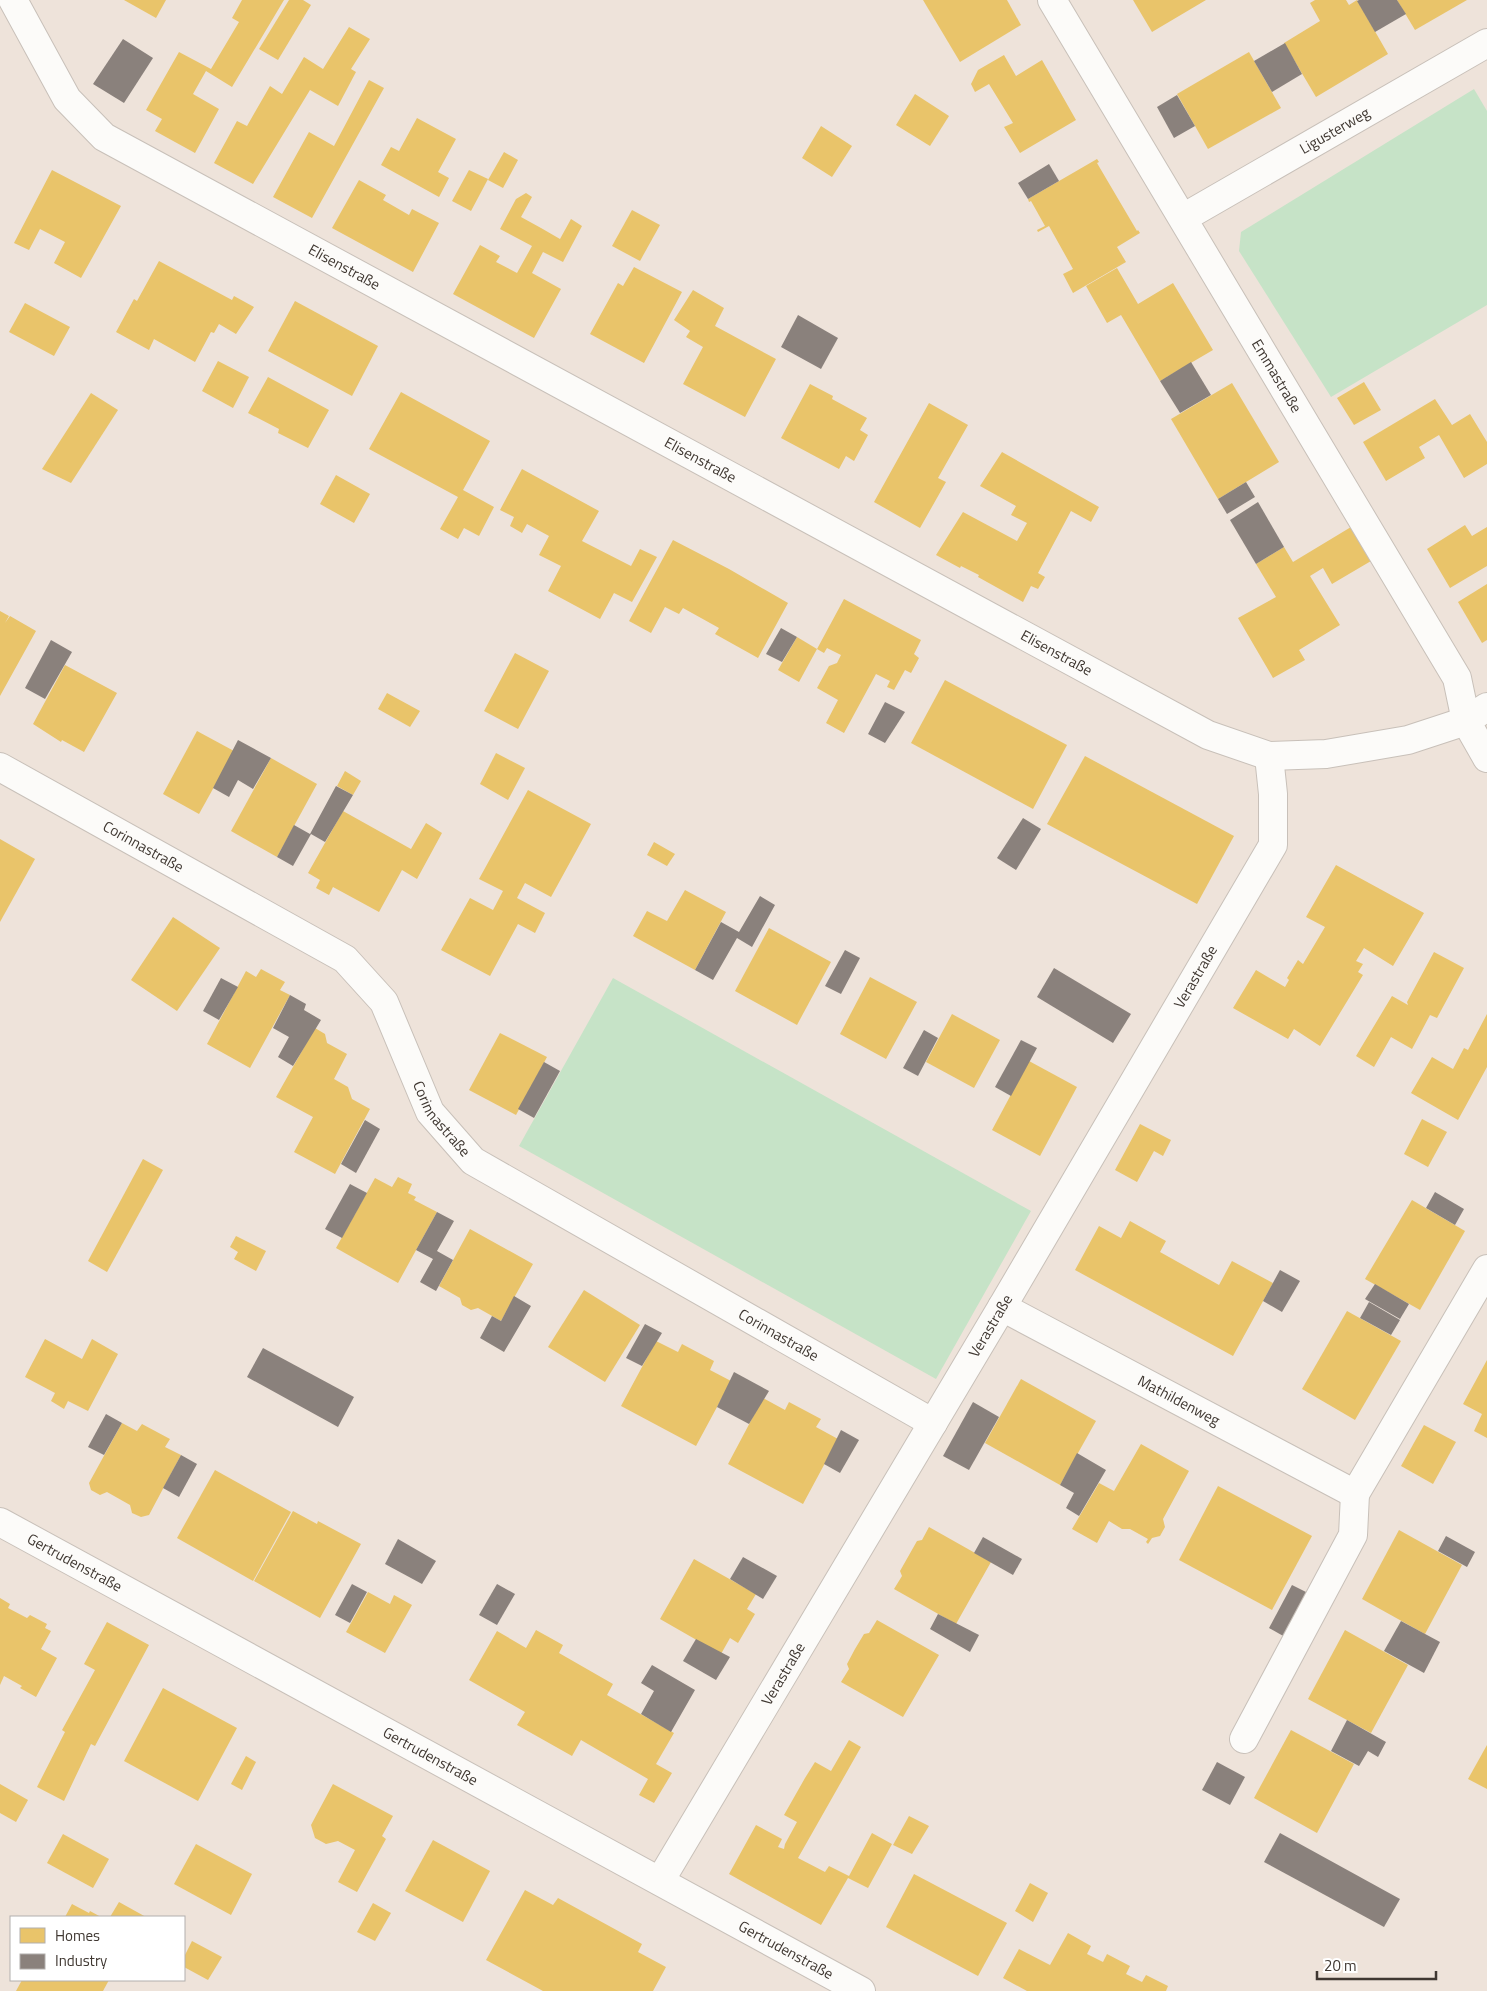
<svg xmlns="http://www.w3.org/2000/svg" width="1487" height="1991" font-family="'Titillium Web',sans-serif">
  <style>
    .green { fill: #c6e3c7 }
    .homes { fill: #e9c46a }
    .industry { fill: #8a817c }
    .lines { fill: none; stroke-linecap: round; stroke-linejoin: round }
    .street-casing { stroke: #c8c0b9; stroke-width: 30 }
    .street { stroke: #fcfbf9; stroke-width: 28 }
    .labels { text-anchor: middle; stroke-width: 5; stroke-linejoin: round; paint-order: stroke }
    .street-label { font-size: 15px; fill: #3f3731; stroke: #fff }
  </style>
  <rect width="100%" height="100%" fill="#eee3da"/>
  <g class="green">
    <path d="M1474,89L1487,111V305L1331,397L1239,251L1241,232Z"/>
    <path d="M613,978L1031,1211L936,1379L519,1146Z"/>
  </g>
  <g class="homes">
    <path d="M124,0H166L156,18Z"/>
    <path d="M242,0H284L232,87L206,71L193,94L219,109L195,153L155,131L162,119L146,110L179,52L211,69L239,22L232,18Z"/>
    <path d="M289,0H303L311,5L278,60L259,49Z"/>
    <path d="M923,0H1007L1021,25L960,62Z"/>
    <path d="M1133,0H1206L1152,32Z"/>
    <path d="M1315,0H1346L1349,5L1357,0L1388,54L1316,97L1284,43L1320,21L1310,3Z"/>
    <path d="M1397,0H1467L1415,30Z"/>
    <path d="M349,27L370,39L351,69L356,72L338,106L310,90L253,184L214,163L237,121L247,126L270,86L282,94L304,57L323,69Z"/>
    <path d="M1249,52L1281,108L1208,149L1177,94Z"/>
    <path d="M1004,55L1016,76L1042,60L1076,120L1020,153L1004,127L1013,123L989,84L975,92L971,84L978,70Z"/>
    <path d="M369,80L384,88L312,218L273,197L309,132L334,146Z"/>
    <path d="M915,94L949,116L930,146L896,125Z"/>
    <path d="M417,118L456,139L438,172L449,178L439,197L381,165L391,147L399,151Z"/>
    <path d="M821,126L852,146L832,177L802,158Z"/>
    <path d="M504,152L518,160L503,188L488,180Z"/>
    <path d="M1097,159L1099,162L1097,163L1137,231L1138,230L1140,233L1117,247L1126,262L1073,293L1063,274L1073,269L1049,226L1038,232L1037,230L1045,226L1031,201L1029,202L1028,199Z"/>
    <path d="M52,170L121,206L81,278L54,263L65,242L40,229L29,250L14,243Z"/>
    <path d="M469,170L488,179L471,211L452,201Z"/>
    <path d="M359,180L386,195L383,200L409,215L412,209L439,223L413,272L332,228Z"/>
    <path d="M526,193L532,197L521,217L541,228L560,239L571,219L582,226L563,262L543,252L532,273L561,289L534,338L453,294L480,245L500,256L496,262L517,273L532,246L500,229L516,199Z"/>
    <path d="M632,210L660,225L640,261L612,246Z"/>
    <path d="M159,261L232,300L234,296L254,307L236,334L219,324L214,333L211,332L195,362L154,339L149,350L116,332L134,299L137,301Z"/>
    <path d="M634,267L682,292L644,363L590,334L618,283L623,286Z"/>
    <path d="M1117,268L1138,304L1173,283L1213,350L1160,381L1121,315L1107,323L1086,286Z"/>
    <path d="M693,290L724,308L715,326L776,359L745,417L683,384L703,347L686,337L690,331L674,320Z"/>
    <path d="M295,301L378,346L352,396L268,351Z"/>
    <path d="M25,303L70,327L54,356L9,332Z"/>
    <path d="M218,361L249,377L233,408L202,391Z"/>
    <path d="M268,377L329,410L308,448L278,433L279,429L248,413Z"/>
    <path d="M1364,382L1381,410L1354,425L1337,398Z"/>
    <path d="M1232,383L1279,462L1218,499L1171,419Z"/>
    <path d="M810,384L833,396L832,399L867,418L860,430L868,435L854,461L846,456L839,469L781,438Z"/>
    <path d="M401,392L490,441L463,490L494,507L479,536L464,528L458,539L440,529L458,497L369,449Z"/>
    <path d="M91,393L118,410L71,483L42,469Z"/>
    <path d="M1435,399L1452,425L1470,414L1487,442V464L1464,478L1439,435L1419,447L1425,458L1386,481L1363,442Z"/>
    <path d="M929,403L968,425L938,478L946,482L920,528L874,502Z"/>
    <path d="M1002,452L1099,507L1091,522L1071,511L1038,573L1045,577L1038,589L1031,586L1023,602L978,577L979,575L961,566L960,568L936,555L963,512L1017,541L1027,523L1011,515L1016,506L980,486Z"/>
    <path d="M522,469L599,511L582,541L631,566L640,549L657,557L632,602L614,593L600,619L548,591L561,566L539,555L549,536L527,524L522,533L510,526L514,517L500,510Z"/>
    <path d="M336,475L370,494L354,523L320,504Z"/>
    <path d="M1465,525L1472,536L1487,527V566L1450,588L1427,549Z"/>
    <path d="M1351,527L1371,561L1332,584L1323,568L1310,576L1340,625L1299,650L1305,660L1273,678L1238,618L1276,597L1256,564L1284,547L1293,562Z"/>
    <path d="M673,540L729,569L788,603L758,658L715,634L719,628L683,608L679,614L665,607L651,633L629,621Z"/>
    <path d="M1487,584V640L1482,643L1458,602Z"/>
    <path d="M844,599L921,640L914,654L919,658L911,673L905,670L894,690L887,687L890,681L876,674L844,733L826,723L838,700L817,688L829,666L837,663L841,655L827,648L824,653L817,649Z"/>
    <path d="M0,611L9,616L5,623L10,616L36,631L0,696Z"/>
    <path d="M797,637L817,649L799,682L778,670Z"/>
    <path d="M515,653L549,671L518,729L484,711Z"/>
    <path d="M65,665L117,693L84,752L62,740L61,742L33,724Z"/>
    <path d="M945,680L1067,745L1033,809L911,743Z"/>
    <path d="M387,693L420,711L410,727L378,709Z"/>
    <path d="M197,731L234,751L199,814L163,794Z"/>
    <path d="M496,753L525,768L508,800L480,784Z"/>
    <path d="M1085,756L1234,836L1197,904L1047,824Z"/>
    <path d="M271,758L317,784L277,857L231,831Z"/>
    <path d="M345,771L361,781L353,795L337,786Z"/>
    <path d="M528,790L591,824L551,897L525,883L517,898L545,913L535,933L518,924L490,976L441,950L470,898L493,910L503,891L479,879Z"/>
    <path d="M343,811L411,849L426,823L442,833L417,879L402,870L379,912L333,887L329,895L316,888L320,880L308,873Z"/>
    <path d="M0,839L35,859L0,922Z"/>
    <path d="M654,842L675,854L667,866L647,855Z"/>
    <path d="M1336,865L1424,913L1393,966L1364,948L1356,961L1363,964L1358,972L1363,975L1320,1046L1294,1029L1288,1039L1233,1008L1256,970L1285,987L1289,980L1287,978L1298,960L1303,964L1325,927L1306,917Z"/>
    <path d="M685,890L726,912L695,970L633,936L647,911L667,921Z"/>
    <path d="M173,917L220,948L177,1011L131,980Z"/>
    <path d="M769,928L831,962L797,1025L735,991Z"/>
    <path d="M1434,952L1464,968L1437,1018L1430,1015L1412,1049L1391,1037L1374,1067L1356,1056L1392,996L1408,1005L1407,1002Z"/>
    <path d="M261,969L285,982L280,990L290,995L250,1068L207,1044L246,971L256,977Z"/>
    <path d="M870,977L917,1002L886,1059L840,1034Z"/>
    <path d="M952,1014L1000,1040L974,1088L926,1062Z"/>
    <path d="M1487,1014V1067L1458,1120L1411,1093L1432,1057L1453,1069L1464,1048L1468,1050Z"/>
    <path d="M315,1028L325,1034L327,1043L347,1054L334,1079L348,1087L352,1099L370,1109L335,1174L294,1152L313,1117L276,1097Z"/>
    <path d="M500,1033L547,1057L516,1115L469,1090Z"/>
    <path d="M1029,1061L1077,1087L1040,1156L992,1130Z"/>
    <path d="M1422,1119L1447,1132L1428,1167L1404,1154Z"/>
    <path d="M1140,1124L1171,1140L1163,1156L1154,1151L1137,1182L1115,1170Z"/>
    <path d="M143,1159L163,1170L107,1272L88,1261Z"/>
    <path d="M398,1177L412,1184L408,1193L416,1197L414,1200L437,1212L398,1283L336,1248L375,1178L392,1187Z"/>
    <path d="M1412,1200L1465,1231L1420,1310L1365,1279Z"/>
    <path d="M1130,1221L1166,1241L1160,1252L1219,1285L1232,1261L1273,1283L1233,1356L1075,1270L1099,1226L1121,1238Z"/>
    <path d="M470,1229L533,1264L501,1321L478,1308L471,1310L462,1305L460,1298L439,1286Z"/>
    <path d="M236,1236L266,1251L256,1271L234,1259L238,1252L230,1247Z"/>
    <path d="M584,1290L640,1325L605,1382L548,1347Z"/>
    <path d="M1347,1311L1401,1341L1355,1420L1302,1389Z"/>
    <path d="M45,1339L82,1359L92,1339L118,1354L88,1411L68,1401L64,1409L51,1401L55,1393L25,1377Z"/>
    <path d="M656,1341L678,1352L682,1344L714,1361L710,1370L731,1381L696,1446L621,1406Z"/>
    <path d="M1487,1360V1438L1474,1431L1482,1414L1463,1404Z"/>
    <path d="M1021,1379L1096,1421L1060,1485L985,1443Z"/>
    <path d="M763,1398L785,1410L789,1402L821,1419L816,1427L838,1439L803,1504L728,1464Z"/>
    <path d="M122,1423L137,1431L142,1424L170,1439L165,1447L181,1455L149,1515L141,1517L132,1513L130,1505L107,1492L100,1495L91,1490L89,1483Z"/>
    <path d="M1424,1425L1456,1442L1433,1484L1401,1466Z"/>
    <path d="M1141,1444L1189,1471L1163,1519L1165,1527L1160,1536L1152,1538L1148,1544L1146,1542L1148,1539L1130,1529H1122L1109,1521L1097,1543L1072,1529L1099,1483L1114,1491Z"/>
    <path d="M215,1470L291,1512L253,1581L177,1538Z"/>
    <path d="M1218,1486L1312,1536L1272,1610L1179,1560Z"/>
    <path d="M293,1511L317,1524L318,1521L361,1544L320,1618L254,1581Z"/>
    <path d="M929,1527L991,1562L956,1624L894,1589L902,1576L900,1571L917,1541L922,1540Z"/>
    <path d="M1399,1530L1462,1565L1425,1634L1362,1599Z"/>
    <path d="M694,1559L756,1594L747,1609L755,1614L738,1643L730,1638L721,1654L660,1619Z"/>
    <path d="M368,1592L390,1604L394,1595L412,1605L385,1653L346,1632Z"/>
    <path d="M0,1598L10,1604L8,1608L27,1618L30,1615L47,1624L45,1628L51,1631L41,1649L57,1658L36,1697L20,1688L22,1686L4,1676L0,1685Z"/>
    <path d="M877,1620L939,1655L903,1717L841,1682L849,1669L847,1664L855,1649L864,1634L869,1633Z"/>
    <path d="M107,1622L149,1645L95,1746L91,1744L64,1801L37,1787L65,1732L62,1730L95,1670L84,1664Z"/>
    <path d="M536,1630L563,1645L559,1653L613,1684L607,1695L674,1733L656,1764L672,1773L654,1803L639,1795L648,1779L581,1740L572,1756L517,1725L525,1712L469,1680L497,1631L526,1648Z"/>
    <path d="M1345,1630L1408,1665L1371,1733L1308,1699Z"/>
    <path d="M163,1688L237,1728L198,1801L124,1761Z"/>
    <path d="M1291,1730L1354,1764L1317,1833L1254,1798Z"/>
    <path d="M849,1740L861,1747L798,1858L825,1872L829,1866L849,1876L872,1833L892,1844L868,1888L848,1878L821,1925L729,1874L756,1825L782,1839L778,1847L784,1849L785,1844L797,1822L784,1815L805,1778L815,1762L831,1771Z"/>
    <path d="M1487,1745V1789L1468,1779Z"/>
    <path d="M246,1756L256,1762L242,1790L231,1784Z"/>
    <path d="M0,1784L28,1800L16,1822L0,1813Z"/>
    <path d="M333,1784L393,1816L382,1836L386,1839L357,1892L338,1882L355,1850L338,1841L326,1844L315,1838L311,1825Z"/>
    <path d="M909,1816L929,1826L912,1854L893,1845Z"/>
    <path d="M63,1834L109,1859L93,1888L47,1863Z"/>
    <path d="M433,1840L490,1871L463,1922L405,1891Z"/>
    <path d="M196,1844L252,1874L231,1915L174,1884Z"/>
    <path d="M914,1874L1007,1923L978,1976L886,1927Z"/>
    <path d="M1030,1883L1048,1893L1033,1922L1015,1911Z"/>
    <path d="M525,1890L553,1905L558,1898L642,1944L638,1952L666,1967L653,1991H543L486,1960Z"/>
    <path d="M119,1902L146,1917H110Z"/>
    <path d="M373,1903L391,1913L375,1941L357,1932Z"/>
    <path d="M72,1904L89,1913L90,1911L101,1917H65Z"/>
    <path d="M1068,1933L1091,1946L1087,1954L1103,1962L1107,1954L1130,1966L1126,1974L1142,1982L1146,1975L1168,1986L1166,1991H1027L1003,1978L1019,1949L1050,1965Z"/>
    <path d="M192,1941L222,1957L208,1980L184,1967V1957Z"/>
    <path d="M22,1980H109L103,1991H16Z"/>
  </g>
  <g class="industry">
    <path d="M1359,0H1397L1406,14L1375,32L1357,1Z"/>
    <path d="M123,39L153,58L124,103L93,84Z"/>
    <path d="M1285,43L1302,74L1272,92L1254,61Z"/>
    <path d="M1177,95L1195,126L1174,138L1157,107Z"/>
    <path d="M1049,164L1059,181L1028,199L1018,183Z"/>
    <path d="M798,315L838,338L821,369L781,347Z"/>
    <path d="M1191,362L1211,395L1180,413L1160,381Z"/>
    <path d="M1246,482L1255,497L1227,514L1218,499Z"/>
    <path d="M1258,502L1284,547L1256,564L1230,520Z"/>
    <path d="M781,628L797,637L782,662L766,654Z"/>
    <path d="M51,640L72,652L45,699L25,688Z"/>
    <path d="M885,702L905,712L885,743L868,734Z"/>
    <path d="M238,740L271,758L253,789L238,780L229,797L213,788Z"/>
    <path d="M336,786L353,795L325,842L311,834L293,866L277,857L294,825L310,834Z"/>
    <path d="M1023,818L1041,829L1016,870L997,858Z"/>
    <path d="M760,896L775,905L752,947L737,938L713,980L695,970L721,922L739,932Z"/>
    <path d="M845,950L860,958L841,994L825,986Z"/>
    <path d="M1054,968L1131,1014L1113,1043L1037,997Z"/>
    <path d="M221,978L238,987L219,1020L203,1011Z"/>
    <path d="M290,995L306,1004L304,1010L321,1020L293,1066L278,1057L289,1037L273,1028Z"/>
    <path d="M924,1030L938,1038L918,1076L903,1068Z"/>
    <path d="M1021,1040L1037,1048L1011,1096L995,1087Z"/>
    <path d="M544,1062L560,1071L534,1118L518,1109Z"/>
    <path d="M365,1120L380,1129L356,1173L341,1164Z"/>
    <path d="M350,1184L367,1193L342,1238L325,1229Z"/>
    <path d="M1435,1192L1464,1209L1455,1225L1426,1208Z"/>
    <path d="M437,1212L454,1221L437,1251L453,1260L436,1291L420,1282L433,1259L416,1250Z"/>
    <path d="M1280,1270L1300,1281L1282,1312L1263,1301Z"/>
    <path d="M1375,1284L1409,1304L1400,1319L1365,1299Z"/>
    <path d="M514,1296L531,1306L504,1352L480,1338L492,1316L501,1321Z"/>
    <path d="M1369,1302L1400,1320L1391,1335L1360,1318Z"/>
    <path d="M645,1324L662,1333L642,1366L626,1358Z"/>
    <path d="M263,1348L354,1397L338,1427L247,1377Z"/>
    <path d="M734,1372L769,1391L749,1424L717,1407Z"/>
    <path d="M973,1402L999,1417L969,1470L943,1456Z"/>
    <path d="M106,1414L122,1423L104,1455L88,1447Z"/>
    <path d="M841,1430L859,1440L840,1473L824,1464Z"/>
    <path d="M1077,1453L1106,1470L1079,1516L1066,1508L1074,1493L1060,1485Z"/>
    <path d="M181,1455L197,1464L179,1497L163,1488Z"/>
    <path d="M1446,1536L1475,1552L1467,1567L1438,1551Z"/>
    <path d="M983,1537L1022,1559L1013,1575L974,1553Z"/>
    <path d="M398,1539L436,1561L422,1584L385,1564Z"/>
    <path d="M743,1557L777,1576L763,1599L730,1579Z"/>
    <path d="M352,1584L367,1592L350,1623L335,1615Z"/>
    <path d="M497,1584L515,1594L497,1625L479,1615Z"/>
    <path d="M1292,1585L1308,1593L1285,1637L1269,1628Z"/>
    <path d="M938,1614L979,1635L970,1652L930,1629Z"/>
    <path d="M1401,1621L1440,1642L1424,1673L1384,1651Z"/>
    <path d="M696,1639L730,1657L716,1680L683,1661Z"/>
    <path d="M652,1665L695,1690L671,1732L641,1714L654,1691L641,1683Z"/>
    <path d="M1347,1720L1386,1742L1378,1757L1368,1751L1359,1766L1331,1751Z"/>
    <path d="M1217,1762L1245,1777L1230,1805L1202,1790Z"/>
    <path d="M1280,1833L1400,1899L1384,1927L1264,1862Z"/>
  </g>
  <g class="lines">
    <g class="street-casing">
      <g id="street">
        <path id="s1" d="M13,0L67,99L104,137L1208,735L1269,756L1326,754L1408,740L1466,721L1487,707"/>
        <path id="s2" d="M1052,0L1457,678L1466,721L1487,758"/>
        <path id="s3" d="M1183,218L1487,43"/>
        <path id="s4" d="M0,767L345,959L384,1002L430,1112L473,1161L933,1423"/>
        <path id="s5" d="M1002,1307L1355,1494L1487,1269"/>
        <path id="s6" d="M0,1522L861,1991"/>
        <path d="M1244,1739L1353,1535L1355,1494"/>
        <path id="s7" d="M660,1881L1002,1307L1273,845V794L1269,756"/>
      </g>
    </g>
    <use href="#street" class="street"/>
  </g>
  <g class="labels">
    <g class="street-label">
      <text dy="5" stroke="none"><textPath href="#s3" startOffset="175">Ligusterweg</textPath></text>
      <text dy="5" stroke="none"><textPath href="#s1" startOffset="439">Elisenstraße</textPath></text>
      <text dy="5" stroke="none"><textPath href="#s2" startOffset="438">Emmastraße</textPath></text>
      <text dy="5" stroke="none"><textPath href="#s1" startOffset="844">Elisenstraße</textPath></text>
      <text dy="5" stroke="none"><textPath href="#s1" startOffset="1249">Elisenstraße</textPath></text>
      <text dy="5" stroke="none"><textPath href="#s4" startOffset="164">Corinnastraße</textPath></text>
      <text dy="5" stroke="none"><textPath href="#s7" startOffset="1051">Verastraße</textPath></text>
      <text dy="5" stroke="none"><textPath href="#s4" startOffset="584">Corinnastraße</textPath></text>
      <text dy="5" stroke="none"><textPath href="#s7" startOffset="646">Verastraße</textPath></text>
      <text dy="5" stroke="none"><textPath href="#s4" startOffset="989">Corinnastraße</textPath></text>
      <text dy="5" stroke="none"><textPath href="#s5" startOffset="200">Mathildenweg</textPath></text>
      <text dy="5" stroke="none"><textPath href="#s6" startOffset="85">Gertrudenstraße</textPath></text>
      <text dy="5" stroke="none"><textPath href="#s7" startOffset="241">Verastraße</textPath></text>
      <text dy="5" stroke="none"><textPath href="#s6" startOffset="490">Gertrudenstraße</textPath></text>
      <text dy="5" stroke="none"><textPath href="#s6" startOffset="895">Gertrudenstraße</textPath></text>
    </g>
  </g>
  <rect x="10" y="1916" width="175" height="65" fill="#ffffff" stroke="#b2afad"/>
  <rect x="20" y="1928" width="25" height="15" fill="#e9c46a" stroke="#b2afad"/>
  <text x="55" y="1941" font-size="15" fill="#3f3731">Homes</text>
  <rect x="20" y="1954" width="25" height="15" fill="#8a817c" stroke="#b2afad"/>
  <text x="55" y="1966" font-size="15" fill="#3f3731">Industry</text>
  <path d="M1317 1971v8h119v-8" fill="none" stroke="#3f3731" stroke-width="2.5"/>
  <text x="1324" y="1971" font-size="15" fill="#3f3731" stroke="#ffffff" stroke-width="4" paint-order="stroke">20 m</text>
</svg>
